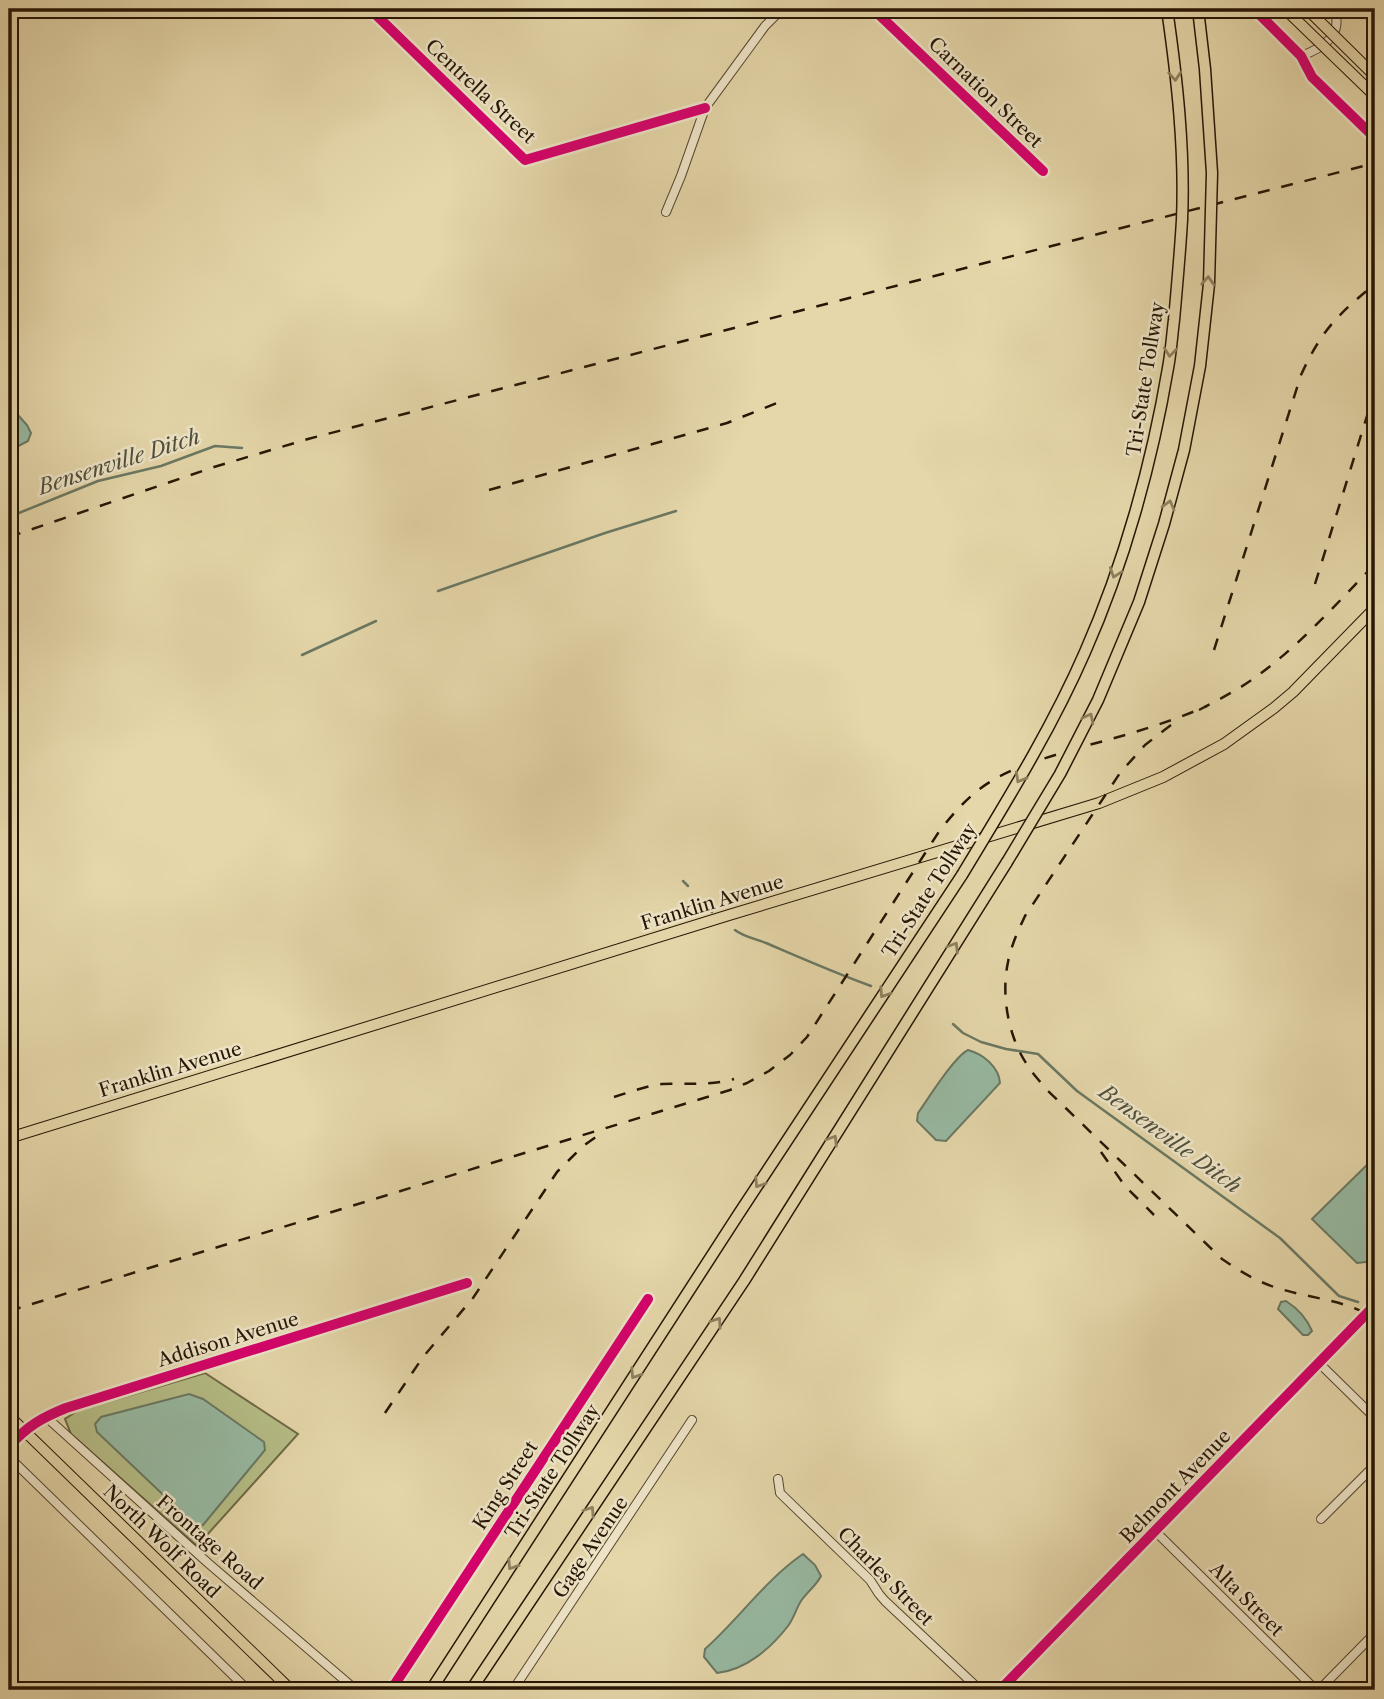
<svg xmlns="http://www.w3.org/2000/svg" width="1384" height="1699" font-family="'Libre Caslon Text',serif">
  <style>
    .green { fill: #b6be87; stroke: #6e6a46; stroke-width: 2 }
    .water { fill: #97baa3; stroke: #6a7863; stroke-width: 2 }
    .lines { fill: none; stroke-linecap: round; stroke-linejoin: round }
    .stream { stroke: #6a7863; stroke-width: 2.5 }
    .minor-casing { stroke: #56462e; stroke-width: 10 }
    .major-casing { stroke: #261504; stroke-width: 12 }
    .highway-casing { stroke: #261504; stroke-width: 13 }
    .minor { stroke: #eee5c8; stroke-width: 8 }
    .major { stroke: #e5d7aa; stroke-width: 10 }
    .highway { stroke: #e5d7aa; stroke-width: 10 }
    .rail { stroke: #261504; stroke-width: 2.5; stroke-dasharray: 12 12; stroke-linecap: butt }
    .major-bridge-casing { stroke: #261504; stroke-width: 12; stroke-linecap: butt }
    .highway-bridge-casing { stroke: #261504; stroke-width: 13; stroke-linecap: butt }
    .major-bridge { stroke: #e5d7aa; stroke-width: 10 }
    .highway-bridge { stroke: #e5d7aa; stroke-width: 10 }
    .cycleway-casing { stroke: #eee5c8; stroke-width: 15 }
    .cycleway { stroke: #d6006c; stroke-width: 10 }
    .oneway { stroke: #8f805f }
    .labels { text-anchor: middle; stroke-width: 5; stroke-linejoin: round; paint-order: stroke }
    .street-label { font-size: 19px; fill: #261504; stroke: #eee5c8 }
    .water-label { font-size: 21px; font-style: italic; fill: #4e4f3c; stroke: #eee5c8 }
  </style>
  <rect width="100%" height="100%" fill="#e5d7aa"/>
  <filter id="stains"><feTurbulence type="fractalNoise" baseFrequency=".00286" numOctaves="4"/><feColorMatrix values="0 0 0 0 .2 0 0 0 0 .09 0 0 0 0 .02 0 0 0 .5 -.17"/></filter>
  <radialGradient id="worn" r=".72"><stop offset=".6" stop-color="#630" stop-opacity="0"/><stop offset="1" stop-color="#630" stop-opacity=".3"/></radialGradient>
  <path class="green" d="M205,1373L298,1434L197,1546L71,1434L65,1419L77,1411Z"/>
  <g class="water">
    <path d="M9,405L27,425L31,433L28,441L9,451Z"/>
    <path d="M968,1050C983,1054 999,1067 1000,1083L946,1141L936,1140L917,1121L918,1113C928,1099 954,1057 968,1050Z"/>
    <path d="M1375,1157V1261L1357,1263L1312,1219Z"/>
    <path d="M1286,1301C1297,1308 1307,1319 1312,1331L1308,1335H1303L1278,1309L1281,1302Z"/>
    <path d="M189,1394L203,1399L264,1442L265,1450L203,1525L196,1526L97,1432L95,1424L101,1417Z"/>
    <path d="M803,1554L815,1565L821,1576C816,1586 807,1592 801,1601C796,1609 794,1618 788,1626C771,1648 746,1670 717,1673L704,1657L705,1649C739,1619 765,1580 803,1554Z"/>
  </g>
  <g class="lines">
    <g class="stream">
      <path d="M9,517L98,481L161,466L215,446L242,448"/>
      <path d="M438,591L605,533L676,511"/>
      <path d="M302,655L376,621"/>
      <path d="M683,881L688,886"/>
      <path d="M698,901L712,912"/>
      <path d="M735,930C744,937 756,939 766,943C801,958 835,973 871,986"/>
      <path d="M953,1024L963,1033L981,1042L1006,1049L1038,1054L1077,1091L1280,1238L1339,1296L1358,1302"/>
      <path d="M1374,1325L1375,1326"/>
    </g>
    <g class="minor-casing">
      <g id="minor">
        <path d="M370,9L525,160L705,108"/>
        <path d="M873,9L1043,171"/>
        <path d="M1254,9L1301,56L1312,77L1375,138"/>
        <path d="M1301,56C1323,48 1344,35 1334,9"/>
        <path d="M666,212L681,176L705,108L765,26L782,9"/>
        <path d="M1319,1363L1375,1418"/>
        <path d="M45,1416L208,1563L356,1690"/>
        <path d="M9,1446C28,1426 41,1418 66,1408L467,1283"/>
        <path d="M9,1457L248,1690"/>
        <path d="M778,1479L780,1493L870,1580L879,1594L885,1601L980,1690"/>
        <path d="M1321,1519L1375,1465"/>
        <path d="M1155,1531L1316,1690"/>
        <path d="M391,1690L648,1299"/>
        <path d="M513,1690L692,1420"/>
        <path d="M1000,1690L1375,1305"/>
        <path d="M1319,1690L1375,1633"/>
      </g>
    </g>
    <g class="major-casing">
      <g id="major">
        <path d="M9,1138L729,915L1099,803L1163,777L1224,744L1274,708L1293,692L1375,608"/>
        <path d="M9,1416L291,1690"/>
      </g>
    </g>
    <g class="highway-casing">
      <g id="highway">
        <path d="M431,1690L738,1215L962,875"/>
        <path d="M471,1690L744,1281L1007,862"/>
      </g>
    </g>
    <use href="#minor" class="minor"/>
    <use href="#major" class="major"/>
    <use href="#highway" class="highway"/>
    <g class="rail">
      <path d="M489,490L727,423L782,401"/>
      <path d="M9,537L214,467L308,439L872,292L1375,163"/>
      <path d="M1315,584L1375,390"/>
      <path d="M1214,650L1301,375C1321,331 1338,314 1375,284"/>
      <path d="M1199,710C1216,701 1234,692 1250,681C1297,649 1336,604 1375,564"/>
      <path d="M1171,725L1145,745L1120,773L1025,916C1018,931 1011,946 1008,962C1001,995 1008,1035 1026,1063C1031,1072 1039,1080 1046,1089L1222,1259C1241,1272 1259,1283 1281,1289C1313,1299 1347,1300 1375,1319"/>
      <path d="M614,1097C630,1092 646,1086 662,1084C687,1083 710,1086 734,1079"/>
      <path d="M1101,1152L1125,1186L1154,1215"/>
      <path d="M9,1311L730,1090L747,1083L769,1071L790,1055L807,1037L940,830C953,814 965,800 981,788C1011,766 1050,757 1085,746C1127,735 1168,723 1207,706"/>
      <path d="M385,1413L423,1357L473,1298L557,1172L583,1146L596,1137"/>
    </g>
    <g class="major-bridge-casing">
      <g id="major-bridge">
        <path d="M1285,9L1375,96"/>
        <path d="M1307,9L1375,76"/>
      </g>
    </g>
    <g class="highway-bridge-casing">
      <g id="highway-bridge">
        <path d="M1007,862L1060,774L1098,700L1139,602L1164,524L1184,450L1200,366L1209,284L1212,173L1205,69L1198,9"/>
        <path d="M962,875C1006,802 1051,730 1085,652C1124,564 1152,463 1168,368C1171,352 1172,336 1174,320C1177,287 1180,254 1182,220C1185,150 1177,78 1167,9"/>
      </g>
    </g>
    <use href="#major-bridge" class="major-bridge"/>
    <use href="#highway-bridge" class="highway-bridge"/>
    <g class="cycleway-casing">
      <g id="cycleway">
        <path d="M370,9L525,160L705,108"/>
        <path d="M873,9L1043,171"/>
        <path d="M1254,9L1301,56L1312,77L1375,138"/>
        <path d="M9,1446C28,1426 41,1418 66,1408L467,1283"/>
        <path d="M391,1690L648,1299"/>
        <path d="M1000,1690L1375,1305"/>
      </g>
    </g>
    <use href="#cycleway" class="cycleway"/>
  </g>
  <defs><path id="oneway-chevron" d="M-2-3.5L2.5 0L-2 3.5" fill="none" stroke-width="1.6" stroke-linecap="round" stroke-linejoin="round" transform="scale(1.75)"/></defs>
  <g class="oneway">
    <use href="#oneway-chevron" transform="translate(1175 76) rotate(86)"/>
    <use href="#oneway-chevron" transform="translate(1208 281) rotate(-87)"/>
    <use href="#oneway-chevron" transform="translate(1170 352) rotate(96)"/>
    <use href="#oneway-chevron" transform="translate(1169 505) rotate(-75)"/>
    <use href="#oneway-chevron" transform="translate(1115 573) rotate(109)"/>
    <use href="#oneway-chevron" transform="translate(1089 718) rotate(-63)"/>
    <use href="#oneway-chevron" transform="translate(1020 778) rotate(119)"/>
    <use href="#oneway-chevron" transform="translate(954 947) rotate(-58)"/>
    <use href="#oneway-chevron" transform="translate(884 993) rotate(123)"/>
    <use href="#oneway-chevron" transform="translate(833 1140) rotate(-58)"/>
    <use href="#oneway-chevron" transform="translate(759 1183) rotate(123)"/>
    <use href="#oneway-chevron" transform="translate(717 1322) rotate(-56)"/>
    <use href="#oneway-chevron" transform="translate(635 1374) rotate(123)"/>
    <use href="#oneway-chevron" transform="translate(590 1511) rotate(-56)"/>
    <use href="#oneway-chevron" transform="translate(512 1565) rotate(123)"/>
  </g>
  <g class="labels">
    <g class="street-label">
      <text transform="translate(481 91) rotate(43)" y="7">Centrella Street</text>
      <text transform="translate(986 92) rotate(44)" y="7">Carnation Street</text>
      <text transform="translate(1145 379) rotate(-81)" y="7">Tri-State Tollway</text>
      <text transform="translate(929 890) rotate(-57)" y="7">Tri-State Tollway</text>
      <text transform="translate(712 902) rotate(-17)" y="7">Franklin Avenue</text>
      <text transform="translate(170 1069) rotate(-17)" y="7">Franklin Avenue</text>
      <text transform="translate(228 1339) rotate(-17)" y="7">Addison Avenue</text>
      <text transform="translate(552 1471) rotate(-57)" y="7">Tri-State Tollway</text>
      <text transform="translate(505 1485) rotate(-57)" y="7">King Street</text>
      <text transform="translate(1175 1486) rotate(-46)" y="7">Belmont Avenue</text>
      <text transform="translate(162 1541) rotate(44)" y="7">North Wolf Road</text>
      <text transform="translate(210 1542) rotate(41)" y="7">Frontage Road</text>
      <text transform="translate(590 1547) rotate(-56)" y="7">Gage Avenue</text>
      <text transform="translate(886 1576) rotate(46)" y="7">Charles Street</text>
      <text transform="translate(1247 1599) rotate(45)" y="7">Alta Street</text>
    </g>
    <g class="water-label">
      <text transform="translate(119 462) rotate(-18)" y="7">Bensenville Ditch</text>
      <text transform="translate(1170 1139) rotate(36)" y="7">Bensenville Ditch</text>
    </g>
  </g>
  <rect width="1384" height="1699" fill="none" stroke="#e5d7aa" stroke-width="35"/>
  <rect x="10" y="10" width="1363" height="1678" fill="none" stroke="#261504" stroke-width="3.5"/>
  <rect x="18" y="18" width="1349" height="1664" fill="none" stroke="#261504" stroke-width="2"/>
  <rect width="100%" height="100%" filter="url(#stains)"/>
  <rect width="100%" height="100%" fill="url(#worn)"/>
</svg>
